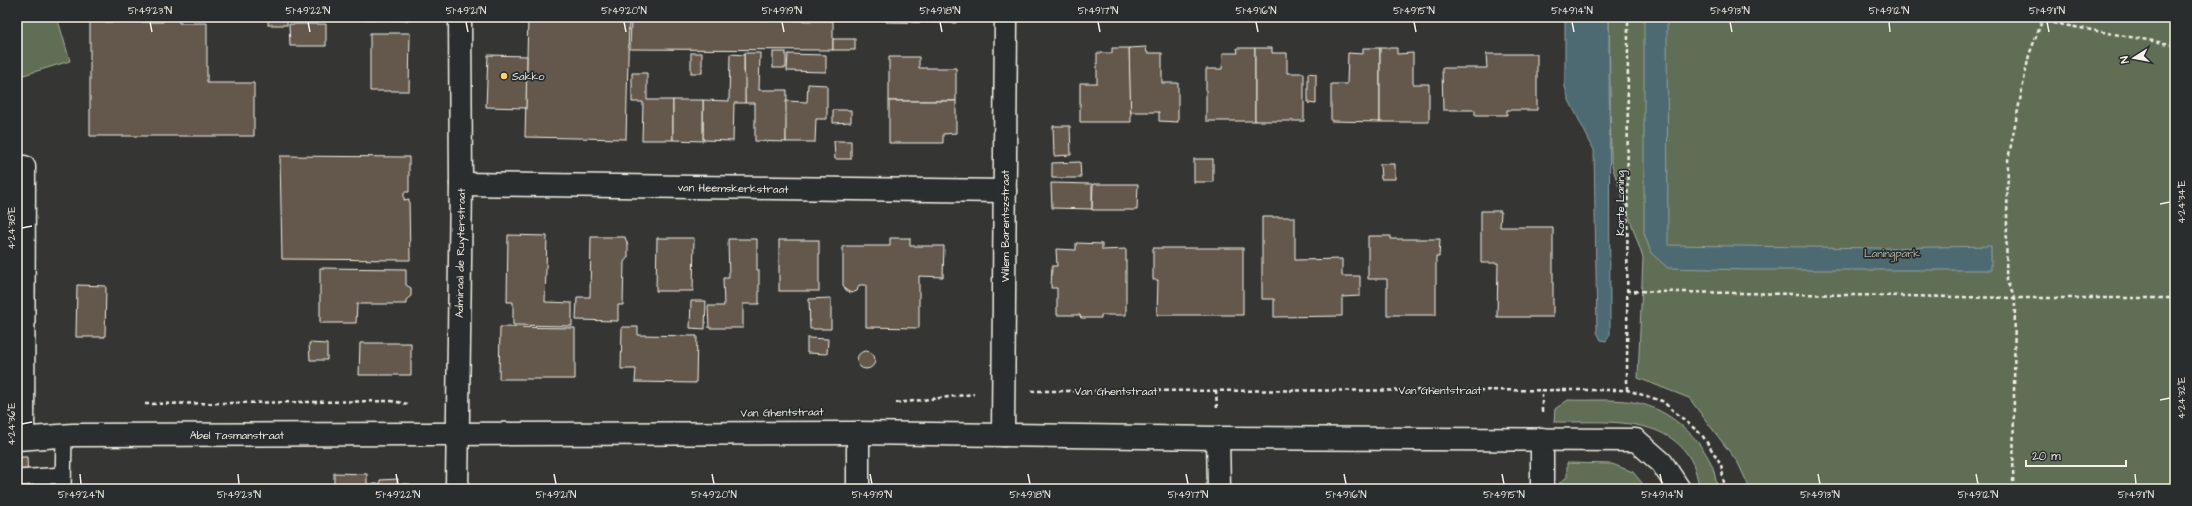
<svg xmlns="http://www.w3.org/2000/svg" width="2192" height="506" font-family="'Architects Daughter',sans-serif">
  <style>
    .green { fill: #606e56; stroke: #aab09f }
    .water { fill: #4e6a72; stroke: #90a0a1 }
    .building { fill: #63594b; stroke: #f4f1e8 }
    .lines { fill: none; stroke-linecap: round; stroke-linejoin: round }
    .service-casing { stroke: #f4f1e8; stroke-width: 18 }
    .minor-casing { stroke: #f4f1e8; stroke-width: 25 }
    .tertiary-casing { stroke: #f4f1e8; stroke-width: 25 }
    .path { stroke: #f4f1e8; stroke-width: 2.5; stroke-dasharray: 4 3; stroke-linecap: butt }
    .service { stroke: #2a2d2e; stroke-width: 15 }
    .minor { stroke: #2a2d2e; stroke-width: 22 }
    .tertiary { stroke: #2a2d2e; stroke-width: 22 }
    .ticks { fill: none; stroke: #f4f1e8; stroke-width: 1.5 }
    .poi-dot { fill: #ffd166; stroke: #2a2d2e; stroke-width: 1.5 }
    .labels { text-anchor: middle; stroke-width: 3.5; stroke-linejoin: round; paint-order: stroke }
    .poi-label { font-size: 11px; fill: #f4f1e8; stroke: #2a2d2e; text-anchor: start }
    .street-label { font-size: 11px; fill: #f4f1e8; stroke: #2a2d2e }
    .park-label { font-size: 11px; fill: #b1b6a6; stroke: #2a2d2e }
    .neatline { fill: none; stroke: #f4f1e8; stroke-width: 1.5 }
    .ticks-label { font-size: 10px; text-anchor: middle; fill: #f4f1e8 }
  </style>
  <rect width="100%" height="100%" fill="#353634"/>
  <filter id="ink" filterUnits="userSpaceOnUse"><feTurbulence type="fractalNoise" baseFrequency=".025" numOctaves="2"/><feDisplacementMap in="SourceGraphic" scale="8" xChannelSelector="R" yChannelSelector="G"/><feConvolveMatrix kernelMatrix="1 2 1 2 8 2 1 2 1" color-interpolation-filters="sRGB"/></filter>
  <g filter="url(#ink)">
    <g class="green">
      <path d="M17,17H57L70,61L17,77Z"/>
      <path d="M1609,17H2175V489H1750L1738,463L1689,398L1638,378L1643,258L1611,163Z"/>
      <path d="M1568,400C1590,401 1616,398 1638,403C1669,410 1696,434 1710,461C1714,468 1715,477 1717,485H1699C1697,478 1696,471 1693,464C1669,413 1600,423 1554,422L1555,409Z"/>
      <path d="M1567,463L1612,464L1633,472L1647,489H1552L1567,477Z"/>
    </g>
    <g class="water">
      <path d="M1565,17H1609L1610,335L1606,341L1601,340L1597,332L1594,150L1569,100L1565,87Z"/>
      <path d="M1644,17H1667L1668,245L1881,248L1991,246V270H1750L1668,268L1651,253L1644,233Z"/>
    </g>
    <g class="building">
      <path d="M163,17H178L179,23H207V83H254V136H90V22H163Z"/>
      <rect x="268" y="17" width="19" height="8"/>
      <path d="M348,17H410V20L348,19Z"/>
      <path d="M528,17H629L626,139L525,137Z"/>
      <path d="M886,17H956V23L886,22Z"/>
      <path d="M631,19L833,21V50L630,49Z"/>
      <path d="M289,24H326V46H290Z"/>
      <path d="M370,33H410L409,91H370Z"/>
      <rect x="833" y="39" width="22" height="11"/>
      <path d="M1146,47L1147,53H1162V83H1178V122L1159,121V112H1130L1129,48Z"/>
      <path d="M1112,48H1129L1131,122H1080V83H1097V53H1112Z"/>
      <path d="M1237,48H1255V121H1206V69H1222L1223,53H1238Z"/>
      <path d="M1255,48H1272V53H1287V73H1304V121H1255Z"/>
      <path d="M1363,48H1380V122L1331,121V84H1347L1348,53L1363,54Z"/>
      <path d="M1380,48H1397V54L1413,53V84H1429V122H1380Z"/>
      <rect x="773" y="52" width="13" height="16"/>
      <rect x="691" y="53" width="11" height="20"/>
      <path d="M744,53H760L759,90H787L786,142L755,141V103H745Z"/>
      <path d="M730,54L744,55V75H745V103H734L733,141L703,140V100L729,101Z"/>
      <path d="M788,54L826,55V72L787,71Z"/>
      <path d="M1486,54H1537V110H1507V115H1475V110H1443L1442,68H1487Z"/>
      <path d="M488,55L527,56L526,108L486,107Z"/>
      <path d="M889,57H919V68H956V101H889Z"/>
      <path d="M632,73H647V100H673V140H642L643,102H632Z"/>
      <path d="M1308,73L1316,74V104L1308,103Z"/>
      <path d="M808,84L827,85V119H816L815,142H786V101L807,102Z"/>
      <path d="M673,100H703V141L673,140Z"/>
      <path d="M889,101H956V133L943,134V143H889Z"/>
      <path d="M833,110H851V122L833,123Z"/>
      <path d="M1053,126H1070L1071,155L1054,156Z"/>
      <path d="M834,141H851V159H835Z"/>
      <path d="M280,156L409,157V192H404V200L409,199L410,260L282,259Z"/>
      <rect x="1194" y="159" width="19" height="23"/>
      <path d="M1080,162L1081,178H1052V163Z"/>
      <path d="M1380,164H1395V179H1381Z"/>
      <path d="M1051,183L1092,184V209L1052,208Z"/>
      <path d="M1093,184H1138L1137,210H1092Z"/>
      <path d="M1481,211H1501L1500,227H1553V317H1497L1498,263H1481Z"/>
      <path d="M1262,217H1295V260L1342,259V276H1360V296L1342,297V316L1274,317V299H1262Z"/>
      <path d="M508,235L547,236L545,302L572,303V326L513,325V302H507Z"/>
      <path d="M1368,236H1391V239H1440L1439,257H1436V315H1387V279H1368Z"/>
      <path d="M591,237H625L628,246V257L624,262L623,305H618V321L576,320L577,297H590Z"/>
      <path d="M657,238H694L693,291H656Z"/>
      <path d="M890,238H910V246H944L943,277L919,276V328L866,327V285H859L857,291L851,293L846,290L843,285V246H890Z"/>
      <path d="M728,239H757V270H759V304H743V328H709L708,306H724L723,278H729Z"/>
      <rect x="779" y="240" width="40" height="51"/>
      <path d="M1076,243L1102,244V250L1126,249V315H1101V318H1081L1080,315H1057V288H1051L1052,266H1057L1056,249L1076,250Z"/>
      <path d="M1153,248H1243V315H1157L1158,280H1153Z"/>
      <path d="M320,268L406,269V285L411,288V296L406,300V304H357L356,323H320Z"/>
      <path d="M77,285L106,286L105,337H76Z"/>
      <path d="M831,298V329H810L809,299Z"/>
      <path d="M691,301H706L705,329L690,328Z"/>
      <path d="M500,327L575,328V379H499Z"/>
      <path d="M622,327H638V335L697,336L696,383L635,382L636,369H621Z"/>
      <path d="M807,338L828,339L827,354L807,353Z"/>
      <path d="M309,343L327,344V360H310Z"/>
      <path d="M360,343H411V375H359Z"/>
      <circle cx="866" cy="360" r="9"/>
      <path d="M17,457H27L28,489H17Z"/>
      <path d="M334,473L367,474V484H380V480L398,479L397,484H410V489H334Z"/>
      <rect x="148" y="487" width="49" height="2"/>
      <path d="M238,487L288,488V489H238Z"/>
    </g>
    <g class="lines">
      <g class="service-casing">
        <g id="service">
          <path d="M17,478L63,475"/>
          <path d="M63,489L64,435"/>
        </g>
      </g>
      <g class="minor-casing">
        <g id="minor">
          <path d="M461,184L1005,191"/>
          <path d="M1003,435L1006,17"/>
          <path d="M23,438L24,167"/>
          <path d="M1218,438L1219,489"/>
          <path d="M457,489L461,184L460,17"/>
          <path d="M858,489V433"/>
          <path d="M1542,489V439"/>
        </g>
      </g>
      <g class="tertiary-casing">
        <path id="tertiary" d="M17,439L73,435L858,433L1218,438L1636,440L1662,463L1679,489"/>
      </g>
      <g class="path">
        <path d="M2033,17L2042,21L2175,45"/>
        <path d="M1627,291L2015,298H2175"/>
        <path d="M1216,390L1217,410"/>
        <path d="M1627,390L1628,17"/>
        <path d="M1031,391L1627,390L1662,401L1702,435L1721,464L1725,489"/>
        <path d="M896,403L974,394"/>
        <path d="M145,404L391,401L408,404"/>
        <path d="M1542,412V390"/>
        <path d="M2013,489L2015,298L2006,280L2008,160L2029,55L2042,21"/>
      </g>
      <use href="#service" class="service"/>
      <use href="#minor" class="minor"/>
      <use href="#tertiary" class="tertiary"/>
    </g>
  </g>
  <path class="ticks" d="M150,22L152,32M308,22L310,32M466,22L468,32M624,22L626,32M782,22L784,32M940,22L942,32M1098,22L1100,32M1256,22L1258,32M1414,22L1416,32M1572,22L1574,32M1730,22L1732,32M1889,22L1890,32M2047,22L2049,32M2160,204L2170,202M22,228L32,226M2160,400L2170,398M22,424L32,422M80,474L81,484M238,474L239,484M396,474L398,484M554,474L556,484M712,474L714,484M870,474L872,484M1028,474L1030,484M1186,474L1188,484M1344,474L1346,484M1502,474L1504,484M1660,474L1662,484M1818,474L1820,484M1976,474L1978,484M2135,474L2136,484"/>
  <circle class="poi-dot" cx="504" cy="76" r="4"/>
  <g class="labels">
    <g class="poi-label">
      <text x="512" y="80">Sakko</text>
    </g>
    <g class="street-label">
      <text transform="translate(733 188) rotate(1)" y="4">van Heemskerkstraat</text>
      <text transform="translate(1620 203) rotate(-90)" y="4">Korte Laning</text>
      <text transform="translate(1005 226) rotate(-90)" y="4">Willem Barentszstraat</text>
      <text transform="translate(460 253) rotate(-89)" y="4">Admiraal de Ruyterstraat</text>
      <text x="1440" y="394">Van Ghentstraat</text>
      <text x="1116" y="395">Van Ghentstraat</text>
      <text transform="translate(782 412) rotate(-1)" y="4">Van Ghentstraat</text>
      <text x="237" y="439">Abel Tasmanstraat</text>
    </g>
    <g class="park-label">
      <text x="1892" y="257">Laningpark</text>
    </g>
  </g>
  <rect width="2192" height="506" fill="none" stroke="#2a2d2e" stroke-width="44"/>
  <g transform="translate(2134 58) rotate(259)" stroke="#2a2d2e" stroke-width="3" paint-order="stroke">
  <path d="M0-3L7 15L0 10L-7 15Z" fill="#f4f1e8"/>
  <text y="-6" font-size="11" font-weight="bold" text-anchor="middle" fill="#f4f1e8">N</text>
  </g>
  <path d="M2026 460v6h100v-6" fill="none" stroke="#f4f1e8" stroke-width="2"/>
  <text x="2032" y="460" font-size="12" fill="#f4f1e8" stroke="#2a2d2e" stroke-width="3" paint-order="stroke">20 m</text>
  <rect x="22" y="22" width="2148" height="462" class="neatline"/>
  <g class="ticks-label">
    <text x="150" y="14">51°49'23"N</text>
    <text x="308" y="14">51°49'22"N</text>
    <text x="466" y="14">51°49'21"N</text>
    <text x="624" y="14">51°49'20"N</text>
    <text x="782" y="14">51°49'19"N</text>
    <text x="940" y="14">51°49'18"N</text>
    <text x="1098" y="14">51°49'17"N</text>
    <text x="1256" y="14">51°49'16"N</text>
    <text x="1414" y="14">51°49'15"N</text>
    <text x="1572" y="14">51°49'14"N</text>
    <text x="1730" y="14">51°49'13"N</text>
    <text x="1889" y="14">51°49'12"N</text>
    <text x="2047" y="14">51°49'11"N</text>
    <text transform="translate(2181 202) rotate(-90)" y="4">4°24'34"E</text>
    <text transform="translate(11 228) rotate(-90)" y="4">4°24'38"E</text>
    <text transform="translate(2181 398) rotate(-90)" y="4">4°24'32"E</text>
    <text transform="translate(11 424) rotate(-90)" y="4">4°24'36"E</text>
    <text x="81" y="498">51°49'24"N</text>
    <text x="239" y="498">51°49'23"N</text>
    <text x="398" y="498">51°49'22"N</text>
    <text x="556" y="498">51°49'21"N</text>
    <text x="714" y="498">51°49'20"N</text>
    <text x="872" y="498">51°49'19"N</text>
    <text x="1030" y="498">51°49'18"N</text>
    <text x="1188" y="498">51°49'17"N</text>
    <text x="1346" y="498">51°49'16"N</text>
    <text x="1504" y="498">51°49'15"N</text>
    <text x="1662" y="498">51°49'14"N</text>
    <text x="1820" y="498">51°49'13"N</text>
    <text x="1978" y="498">51°49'12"N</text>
    <text x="2136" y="498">51°49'11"N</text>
  </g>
</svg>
